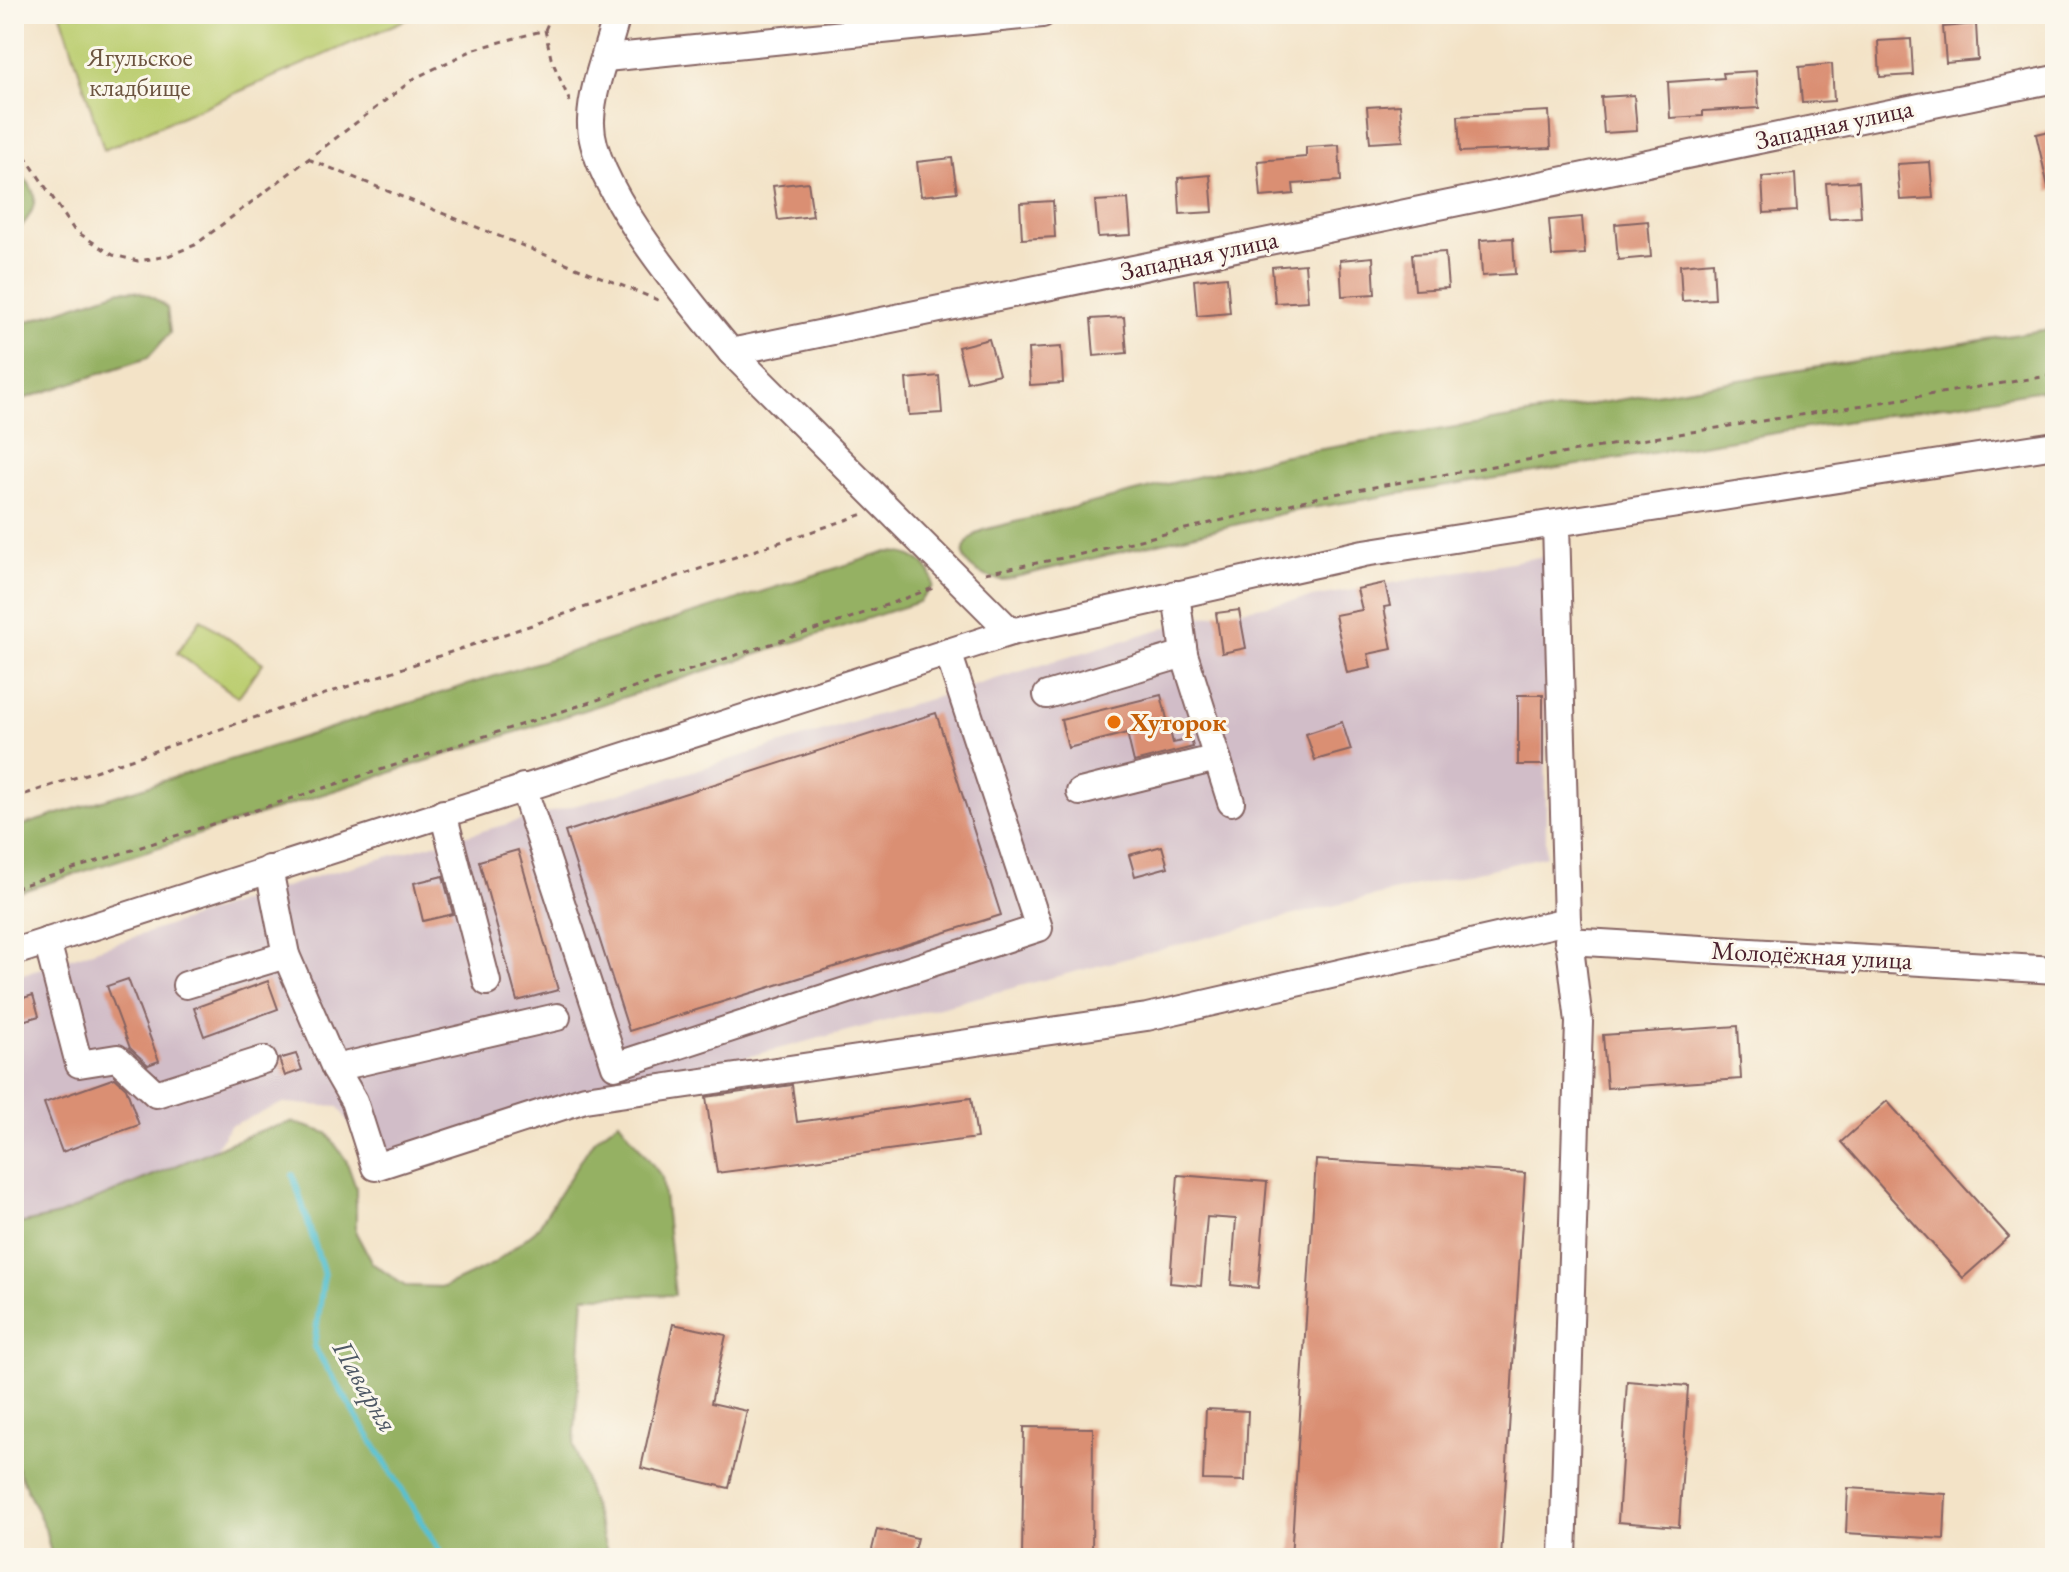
<svg xmlns="http://www.w3.org/2000/svg" width="2069" height="1572" font-family="'EB Garamond',serif">
  <style>
    .industrial { fill: #d1bdc8 }
    .green { fill: #bcce71; stroke: #83764e; stroke-width: 2 }
    .forest { fill: #95b163; stroke: #706847; stroke-width: 2 }
    .lines { fill: none; stroke-linecap: round; stroke-linejoin: round }
    .stream { stroke: #56c1d1; stroke-width: 6 }
    .building { fill: #da8f73 }
    .minor-casing { stroke: #856462; stroke-width: 30 }
    .path { stroke: #856462; stroke-width: 3; stroke-dasharray: 6 6; stroke-linecap: butt }
    .minor { stroke: #fff; stroke-width: 26 }
    .food-dot { fill: #e8710a; stroke: #fbf7ec; stroke-width: 3 }
    .labels { text-anchor: middle; stroke-width: 6; stroke-linejoin: round; paint-order: stroke }
    .park-label { font-size: 26px; fill: #6c5440; stroke: #fbf7ec }
    .street-label { font-size: 26px; fill: #4a1f2b; stroke: #fbf7ec }
    .food-label { font-size: 26px; font-weight: bold; fill: #c56008; stroke: #fbf7ec; text-anchor: start }
    .water-label { font-size: 28px; font-style: italic; fill: #4e5865; stroke: #fbf7ec }
  </style>
  <rect width="100%" height="100%" fill="#fbf7ec"/>
  <filter id="ink" filterUnits="userSpaceOnUse"><feTurbulence type="fractalNoise" baseFrequency=".0125" numOctaves="2"/><feDisplacementMap in="SourceGraphic" scale="16" xChannelSelector="R" yChannelSelector="G"/><feConvolveMatrix kernelMatrix="1 2 1 2 8 2 1 2 1" color-interpolation-filters="sRGB"/></filter>
  <filter id="wash" filterUnits="userSpaceOnUse"><feTurbulence type="fractalNoise" baseFrequency=".006" numOctaves="4" result="noise"/><feDisplacementMap in="SourceGraphic" scale="32" xChannelSelector="R" yChannelSelector="G"/><feGaussianBlur stdDeviation="1.8" result="paint"/><feColorMatrix in="noise" values="0 0 0 0 0 0 0 0 0 0 0 0 0 0 0 0 0 1.4 0 .05"/><feComposite in="paint" operator="in"/></filter>
  <g filter="url(#wash)">
    <rect width="100%" height="100%" fill="#f3e3c7"/>
    <path class="industrial" d="M1545,556L1546,856L1294,915L585,1099L375,1167L339,1107L283,1103L230,1126L146,1253L14,1280V977L321,875L620,793L1200,617Z"/>
    <g class="green">
      <path d="M61,14H419L104,150Z"/>
      <path d="M201,619L263,663L238,697L177,653Z"/>
    </g>
    <g class="forest">
      <path d="M14,169C44,191 38,211 14,234Z"/>
      <path d="M121,290C140,290 152,295 167,308L170,333L148,358L14,402V326Z"/>
      <path d="M2055,328V388L1293,511L1003,580C971,577 944,551 983,530L1280,456Z"/>
      <path d="M887,552C910,552 932,561 933,586L919,602L14,894V828Z"/>
      <path d="M619,1121L662,1177L675,1295L584,1296L574,1446L609,1558H52L45,1528L14,1461V1225L59,1215L256,1132L292,1122L327,1133L346,1160L356,1188V1233L372,1263L405,1286L444,1287L493,1264L536,1230L594,1140Z"/>
    </g>
    <g class="lines">
      <path class="stream" d="M293,1175L324,1274L314,1347L444,1558"/>
    </g>
    <g id="blocks">
      <g class="building">
        <path d="M1976,24L1978,60L1946,63L1943,27Z"/>
        <path d="M1911,39L1913,75L1880,77L1878,41Z"/>
        <path d="M1832,64L1834,101L1802,103L1799,67Z"/>
        <path d="M1756,71L1759,108L1703,111V116L1670,118L1668,82L1724,78L1723,73Z"/>
        <path d="M1634,95L1637,131L1604,133L1601,97Z"/>
        <path d="M1400,105L1403,141L1370,143L1367,107Z"/>
        <path d="M1549,111L1551,148L1460,152L1458,116Z"/>
        <path d="M2055,130V190L2049,191L2036,134Z"/>
        <path d="M1339,145L1341,181L1293,184L1294,194L1261,197L1258,161L1306,157V147Z"/>
        <path d="M952,158L957,192L921,196L917,162Z"/>
        <path d="M1930,162L1933,198L1900,200L1897,164Z"/>
        <path d="M1795,174L1797,211L1764,213L1762,177Z"/>
        <path d="M1210,175L1213,212L1180,214L1178,178Z"/>
        <path d="M1859,181L1861,217L1829,219L1826,183Z"/>
        <path d="M808,182L813,216L778,220L773,186Z"/>
        <path d="M1128,199L1131,235L1098,237L1095,201Z"/>
        <path d="M1053,201L1055,237L1022,239L1020,203Z"/>
        <path d="M1582,217L1585,254L1552,256L1549,220Z"/>
        <path d="M1648,221L1651,257L1618,260L1615,224Z"/>
        <path d="M1513,238L1515,274L1482,276L1480,240Z"/>
        <path d="M1445,252L1448,288L1415,290L1412,254Z"/>
        <path d="M1373,257L1375,294L1342,296L1340,260Z"/>
        <path d="M1713,262L1715,299L1682,301L1680,265Z"/>
        <path d="M1305,264L1308,301L1275,303L1272,267Z"/>
        <path d="M1227,277L1230,313L1197,316L1194,280Z"/>
        <path d="M1124,317L1127,353L1094,356L1091,319Z"/>
        <path d="M989,339L999,374L967,382L958,347Z"/>
        <path d="M1061,347L1063,383L1030,385L1028,349Z"/>
        <path d="M939,376L942,413L909,415L906,379Z"/>
        <path d="M1385,583L1390,606L1384,607L1392,649L1368,654L1371,668L1347,673L1335,615L1362,610L1357,589Z"/>
        <path d="M1239,610L1246,648L1222,653L1216,613Z"/>
        <path d="M1161,695L1173,743L1191,739L1193,747L1134,762L1127,733L1068,748L1061,720Z"/>
        <rect x="1518" y="695" width="25" height="70"/>
        <path d="M936,713L1001,915L629,1031L565,832Z"/>
        <path d="M1342,722L1351,750L1315,760L1306,734Z"/>
        <path d="M1162,846L1168,867L1135,876L1129,855Z"/>
        <path d="M518,850L558,990L517,1001L479,861Z"/>
        <path d="M443,876L453,914L423,921L414,883Z"/>
        <path d="M128,979L159,1061L148,1065L130,1048L107,986Z"/>
        <path d="M268,981L278,1009L204,1036L194,1008Z"/>
        <path d="M33,995L39,1016L19,1022L14,1001Z"/>
        <path d="M1738,1026L1741,1079L1607,1088L1603,1035Z"/>
        <path d="M296,1054L302,1070L285,1076L279,1059Z"/>
        <path d="M115,1078L126,1088L139,1125L62,1152L44,1103Z"/>
        <path d="M792,1085L797,1122L971,1098L977,1138L717,1173L706,1097Z"/>
        <path d="M1887,1101L2009,1237L1963,1278L1841,1142Z"/>
        <path d="M1316,1160L1525,1173L1501,1558H1291Z"/>
        <path d="M1178,1175L1267,1182L1258,1288L1231,1285L1236,1219L1207,1217L1201,1286L1170,1283Z"/>
        <path d="M673,1324L726,1335L711,1403L747,1411L729,1488L641,1468Z"/>
        <path d="M1627,1381L1688,1386L1679,1527L1618,1522Z"/>
        <path d="M1206,1409L1248,1411L1245,1481L1203,1480Z"/>
        <path d="M1024,1427L1093,1428L1092,1558H1022Z"/>
        <path d="M1848,1488L1946,1494L1944,1539L1846,1533Z"/>
        <path d="M877,1529L917,1538L912,1558H870Z"/>
      </g>
    </g>
  </g>
  <g filter="url(#ink)">
    <use href="#blocks" fill-opacity="0" stroke="#856462" stroke-width="2"/>
    <g class="lines">
      <g class="minor-casing">
        <g id="minor">
          <path d="M617,14C609,48 592,85 591,120C588,183 691,303 731,352"/>
          <path d="M606,58L1042,14"/>
          <path d="M1556,524L1567,921L1579,1022L1563,1558"/>
          <path d="M1011,632L731,352L2055,79"/>
          <path d="M1184,654L1231,802"/>
          <path d="M1047,695L1184,654L1176,594"/>
          <path d="M523,787L615,1066L1039,928L948,652"/>
          <path d="M1080,792L1217,758"/>
          <path d="M443,813L487,982"/>
          <path d="M269,869L286,955L335,1068L354,1101L375,1167L585,1099L1147,1017L1567,921"/>
          <path d="M47,941L79,1064L117,1058L156,1094L263,1060"/>
          <path d="M1568,941L2055,970"/>
          <path d="M14,952L1011,632L1364,553L2055,445"/>
          <path d="M186,985L286,955"/>
          <path d="M335,1068L557,1017"/>
        </g>
      </g>
      <g class="path">
        <path d="M545,30L552,14"/>
        <path d="M14,134L19,147L74,230L113,255L138,261L168,256L195,245L415,78L475,49L545,30L551,58L570,102"/>
        <path d="M308,159L660,301"/>
        <path d="M985,573L1073,556L1323,496L1634,441L2055,375"/>
        <path d="M14,798L864,514"/>
        <path d="M14,888L842,621L936,587"/>
      </g>
      <use href="#minor" class="minor"/>
    </g>
  </g>
  <circle class="food-dot" cx="1114" cy="722" r="8"/>
  <g class="labels">
    <g class="park-label">
      <text x="140" y="66">Ягульское<tspan x="140" dy="30">кладбище</tspan></text>
    </g>
    <g class="street-label">
      <text transform="translate(1834 124) rotate(-12)" y="9">Западная улица</text>
      <text transform="translate(1199 255) rotate(-12)" y="9">Западная улица</text>
      <text transform="translate(1812 955) rotate(3)" y="9">Молодёжная улица</text>
    </g>
    <g class="food-label">
      <text x="1130" y="731">Хуторок</text>
    </g>
    <g class="water-label">
      <text transform="translate(366 1386) rotate(60)" y="10">Паварня</text>
    </g>
  </g>
  <rect width="2069" height="1572" fill="none" stroke="#fbf7ec" stroke-width="48"/>
</svg>
